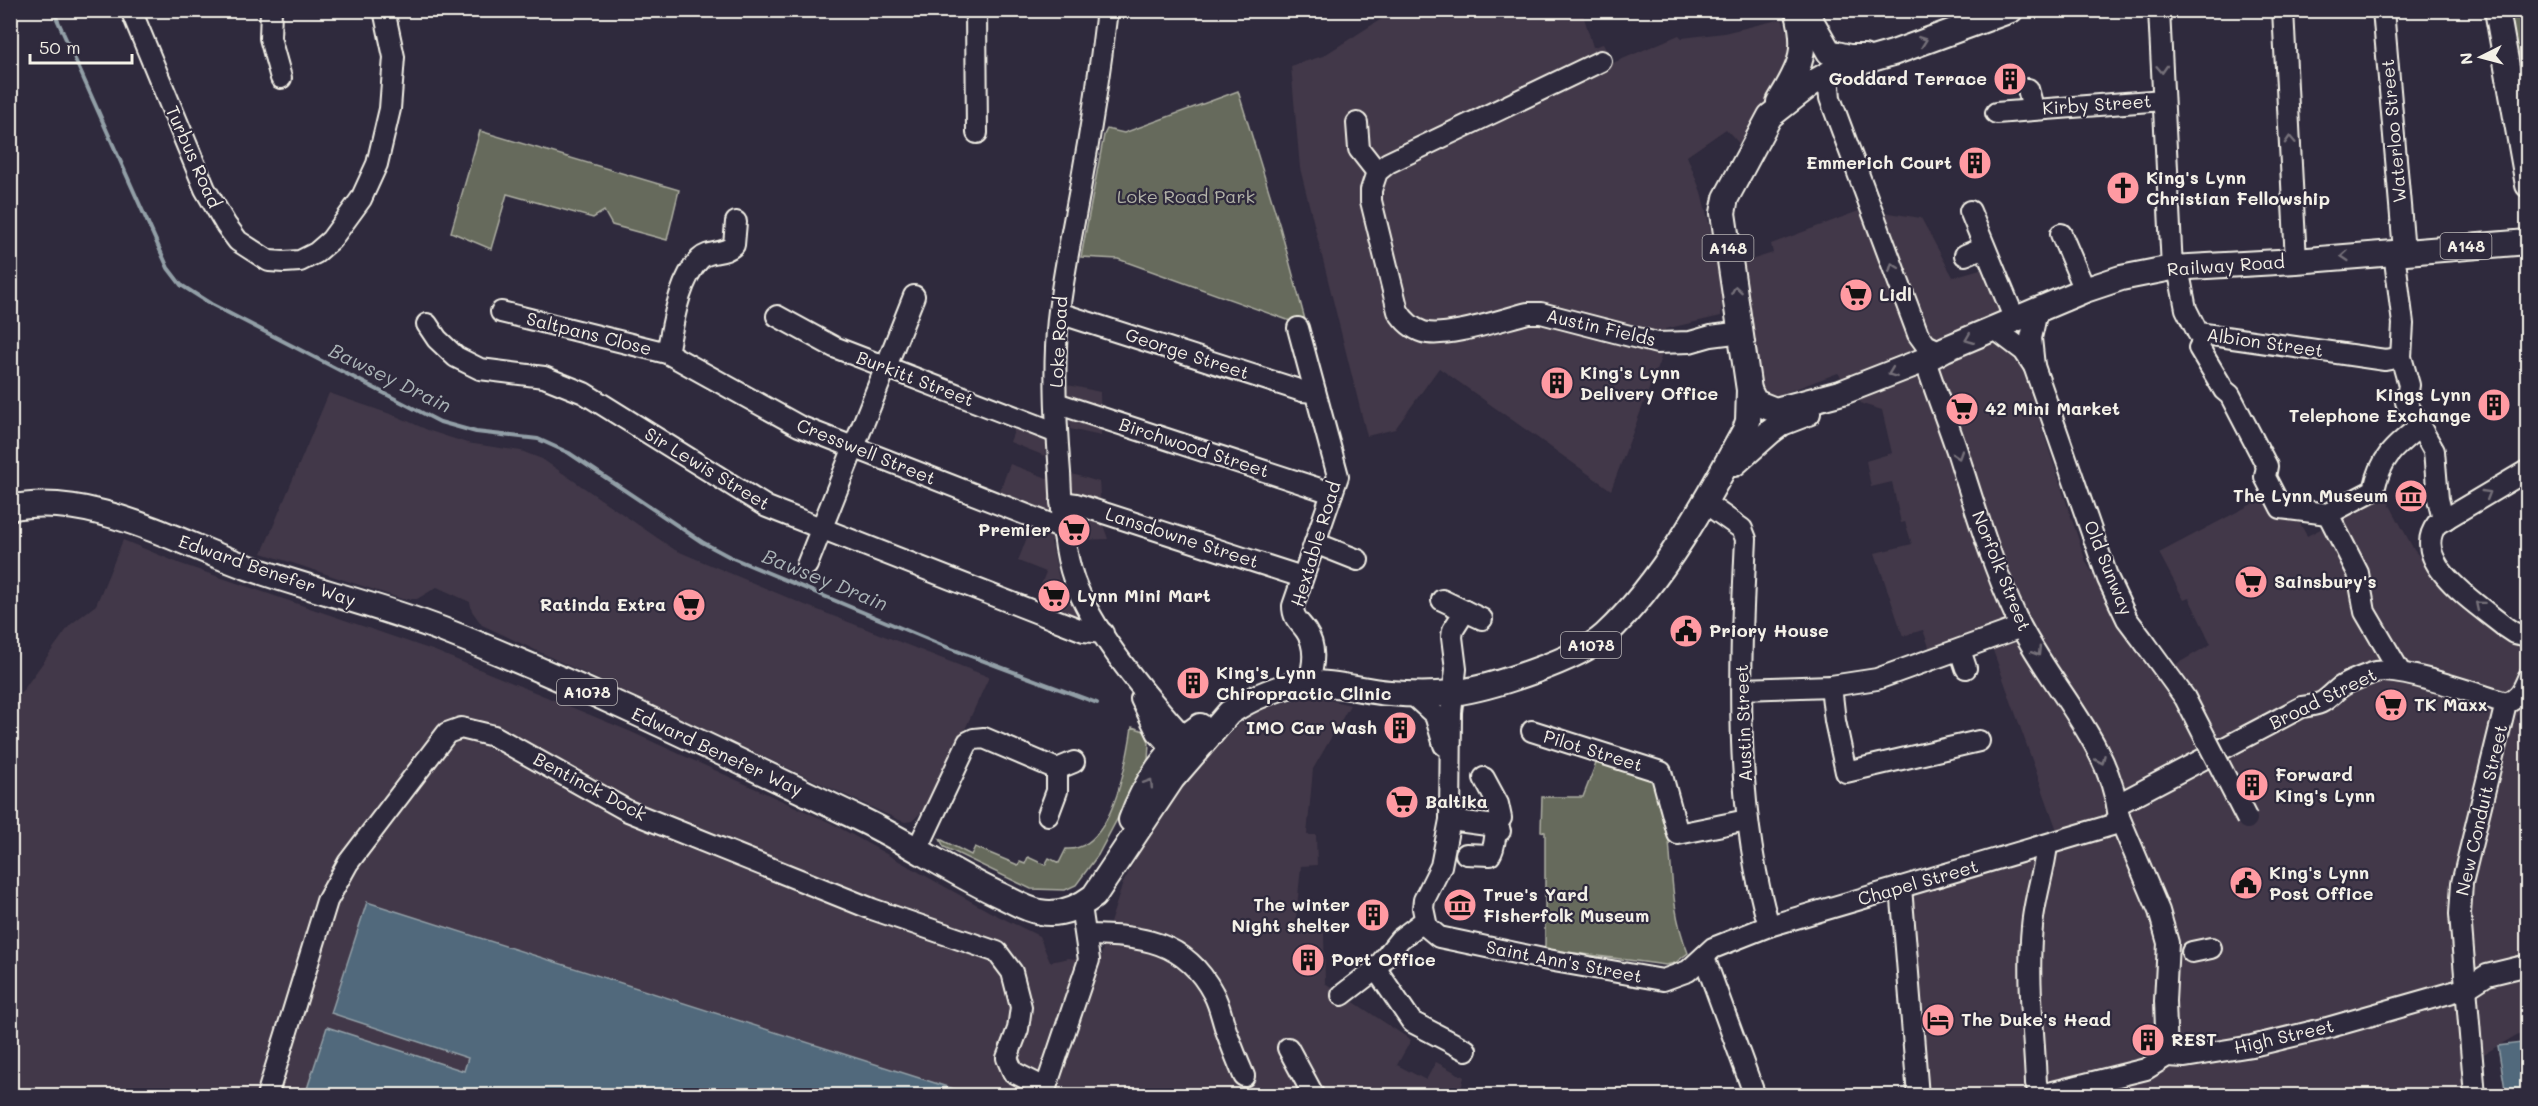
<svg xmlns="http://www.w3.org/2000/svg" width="2538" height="1106" font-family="Mali,sans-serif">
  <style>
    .built { fill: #423848 }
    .green { fill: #666a5c; stroke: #adaea2; stroke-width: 1.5 }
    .water { fill: #51697b; stroke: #929fa7; stroke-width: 1.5 }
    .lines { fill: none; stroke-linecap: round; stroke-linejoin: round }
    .stream { stroke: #929fa7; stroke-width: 4 }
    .minor-casing { stroke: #f4f1e8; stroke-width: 24 }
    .major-casing { stroke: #f4f1e8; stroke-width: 28 }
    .minor { stroke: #2f2a3d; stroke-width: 20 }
    .major { stroke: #2f2a3d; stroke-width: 24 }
    .minor-bridge-casing { stroke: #f4f1e8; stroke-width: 24; stroke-linecap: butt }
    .minor-bridge { stroke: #2f2a3d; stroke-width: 20 }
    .oneway { stroke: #747079 }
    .labels { text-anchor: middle; stroke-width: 4.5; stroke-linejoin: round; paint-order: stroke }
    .shield { fill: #2f2a3d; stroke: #b9b5b5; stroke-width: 1.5 }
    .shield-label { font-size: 16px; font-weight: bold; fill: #f4f1e8 }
    .poi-label { font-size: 18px; font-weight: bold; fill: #f4f1e8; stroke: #2f2a3d; text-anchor: start }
    .street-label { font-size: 18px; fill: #f4f1e8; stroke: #2f2a3d }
    .park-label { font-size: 18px; fill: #b4b4a9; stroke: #2f2a3d }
    .water-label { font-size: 20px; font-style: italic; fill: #abb4b7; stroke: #2f2a3d }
  </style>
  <rect width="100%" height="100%" fill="#2f2a3d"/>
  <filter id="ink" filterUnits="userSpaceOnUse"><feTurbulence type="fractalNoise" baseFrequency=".0167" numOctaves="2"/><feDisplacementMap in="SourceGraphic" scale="12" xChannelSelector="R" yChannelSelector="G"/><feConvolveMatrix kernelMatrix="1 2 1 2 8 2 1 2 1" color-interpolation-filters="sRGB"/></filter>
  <g filter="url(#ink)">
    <g class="built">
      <path d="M1394,11H1582L1593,47L1603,44L1613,63L1679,35L1682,38L1724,33L1782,19L1797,57L1744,149L1726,129L1687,156L1701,192L1723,278L1721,316L1665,329L1663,352L1611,490L1439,368L1395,429L1367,436L1300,168L1291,66L1323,56Z"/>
      <path d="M1864,209L1921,218L1953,277L1987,267L2005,309L2002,345L2022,368L2086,562L2141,654L2190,726L2203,718L2175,665L2211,644L2189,598L2184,600L2159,553L2271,494L2292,509L2307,536L2385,496L2414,550L2444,585L2499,629L2527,646V676L2517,718L2528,725L2527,1029L2477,1058L2473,1095H1918L1908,898L2064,850L1989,639L1931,652L1923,630L1903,636L1875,553L1912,544L1905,522L1901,523L1892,482L1871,487L1866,461L1892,453L1882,410L1862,404L1838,373L1776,396L1765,394L1759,384L1741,263L1773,253L1771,244Z"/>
      <path d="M1068,385L1100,392L1101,436L1070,429Z"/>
      <path d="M329,393L396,416L430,431L467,443L521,451L542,459L675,550L805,605L989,677L931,803L912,821L905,822L899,820L482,625L472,611L470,602L437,587L417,599H402L262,553Z"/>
      <path d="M1015,428L1047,438L1045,456L1010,442Z"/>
      <path d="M1010,464L1047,478L1072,474L1099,482L1102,522L1108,539L1051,541L1059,579L1080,618L1077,619L1034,602L1046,572L1018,561L1031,527L1034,509L998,495Z"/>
      <path d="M123,540L181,564L435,651L629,731L831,823L990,912L1039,936L1050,962L1069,958L1100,964L1104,941L1117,936L1110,923L1123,883L1156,821L1181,784L1241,723L1261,709L1297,699H1325L1350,705L1313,769L1307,835H1316L1317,865L1301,866L1295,928L1324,933L1325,983L1411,1040L1397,1065L1426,1080L1436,1062L1464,1077L1459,1096L959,1095L961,1093L960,1091L367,902L332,1013L469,1058L464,1071L327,1027L305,1095L11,1096V707L70,625L96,605Z"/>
    </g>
    <g class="green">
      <path d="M2505,11H2527V128Z"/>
      <path d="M1238,91L1280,227L1307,327L1118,259L1081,257L1104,135L1107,129L1124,133Z"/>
      <path d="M480,131L679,190L667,240L612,225L604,211L593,218L507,194L491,249L451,232Z"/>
      <path d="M1132,727L1144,731L1146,734L1149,742L1148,761L1098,855L1076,885L1065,890L1031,889L944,847L940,839L971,855L975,847L1018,865L1020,862L1025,864L1028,857L1045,865L1049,858L1059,863L1066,849C1112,852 1127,761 1132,727Z"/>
      <path d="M1597,761L1658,781C1662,800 1667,820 1669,840C1672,879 1673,917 1688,953L1675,963L1666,965L1545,949V832L1541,831L1542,797H1583Z"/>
    </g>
    <g class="water">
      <path d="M367,902L960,1091L962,1093L959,1096L305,1095L327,1027L464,1071L468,1058L331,1013Z"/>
      <path d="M2521,1043L2527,1095H2506L2498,1046Z"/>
    </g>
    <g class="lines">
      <path class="stream" d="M53,10L168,268L181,285L211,304L440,422L476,432L538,439L569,453L702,542L730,557L949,648L1097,703"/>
      <g class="minor-casing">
        <g id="minor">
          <path d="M131,10L205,189L226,225L238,241L269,261L284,262L300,261L316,253L331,240L361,199L377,164L390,109L394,57L384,10"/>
          <path d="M271,10L270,38L281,78"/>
          <path d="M976,10L977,133"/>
          <path d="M1107,10C1100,71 1091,130 1080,189C1072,233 1063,275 1058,319C1053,370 1056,422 1060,473C1062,509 1062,546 1074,580C1095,636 1154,705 1195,749"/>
          <path d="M2159,10L2172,268"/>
          <path d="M2283,10L2296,261"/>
          <path d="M2383,10L2404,251"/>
          <path d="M1601,61L1388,163L1377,172L1371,190V201L1398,311C1404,321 1411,328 1423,332C1445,339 1503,319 1528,313H1541L1657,343L1690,342L1711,336L1742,332"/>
          <path d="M1828,74L1830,98L1918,334L1926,345L1939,351"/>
          <path d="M2028,89L2031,100L2030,109"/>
          <path d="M1996,113L2163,100"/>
          <path d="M1357,123L1359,149L1377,172"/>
          <path d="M1970,211L2015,320"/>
          <path d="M2061,234L2085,290"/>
          <path d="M2394,252L2403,324L2401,357L2409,385L2406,402L2434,451L2438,499L2442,515L2446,519"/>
          <path d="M1965,255L1984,247"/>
          <path d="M2178,268L2186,309L2198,333L2385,360L2401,357"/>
          <path d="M501,312L667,353L799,426L1063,529"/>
          <path d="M1059,313L1302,391L1315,392"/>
          <path d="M777,316L834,347L1057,433"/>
          <path d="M427,324L437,339L456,357L480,369L544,377L584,393L767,507L1084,631L1103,633"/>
          <path d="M1298,328L1338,476L1293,606C1293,619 1300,622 1306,631C1317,647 1314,666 1308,683"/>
          <path d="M1995,329L2024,351L2034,366L2108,579L2127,619L2145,643"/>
          <path d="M2199,348L2224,390L2230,395L2267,466L2265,477L2281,508L2328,514L2374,490C2381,457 2394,447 2419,427"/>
          <path d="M667,353C673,325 678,281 700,259C709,250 724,255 734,245L736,222"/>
          <path d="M2034,366L2031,338L2037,311"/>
          <path d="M1056,403L1332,493"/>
          <path d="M2528,470L2437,524C2408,562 2480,606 2505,627L2514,633L2528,636"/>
          <path d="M1061,502L1076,504L1302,577"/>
          <path d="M1704,502L1742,529L1746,539C1740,665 1733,804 1769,926"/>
          <path d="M2328,514L2358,573L2365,612L2400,672"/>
          <path d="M1315,543L1358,560"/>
          <path d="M807,565L914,296"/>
          <path d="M1442,600L1465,611L1453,630L1452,637L1456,669L1451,712L1450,820L1441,866L1424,900L1423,908L1427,927L1439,937L1548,960L1663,980L1688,971L1713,948L1769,926L2112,825L2119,817C2110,741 2049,686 2017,619C1992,565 1975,508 1957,451C1947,421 1935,391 1925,360"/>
          <path d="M1465,611L1482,619"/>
          <path d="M1960,650L1966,668"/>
          <path d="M1831,686L1835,721L1846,772L1979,741"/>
          <path d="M1742,689L1831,686L1877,679L2013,630L2018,621"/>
          <path d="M1413,695L1435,715L1444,745"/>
          <path d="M1141,699L1157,732L1183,761"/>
          <path d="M1532,731L1661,772L1678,834L1747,820"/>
          <path d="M1057,769L1074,762"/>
          <path d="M2118,804L2302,707C2324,704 2323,702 2338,689C2346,682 2361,677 2372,673C2393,664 2480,695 2506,703"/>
          <path d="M2119,817L2159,911L2168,943L2165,1001L2167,1056"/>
          <path d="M1450,820L1495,826L1500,831"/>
          <path d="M917,850L968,742L974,739L984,738L1057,769V791L1048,815"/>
          <path d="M1466,854L1490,855C1498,843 1492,830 1501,818L1498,804L1484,778"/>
          <path d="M1901,887L1918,1096"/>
          <path d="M1086,935C1141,936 1185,940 1213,993C1220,1005 1222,1020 1227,1033C1232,1047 1238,1062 1244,1076"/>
          <path d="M2192,952L2211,948"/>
          <path d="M1704,957L1755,1096"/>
          <path d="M1376,969L1412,1022L1466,1050"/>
          <path d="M1342,995L1376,969L1400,939L1424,921"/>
          <path d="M1288,1048L1314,1096"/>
          <path d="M2040,1095L2036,1083C2034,1033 2027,977 2032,927C2034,899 2044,873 2047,845"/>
          <path d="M267,1096L327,901L348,863L447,733L461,728L494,736L628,811L872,909L997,952L1012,972L1021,1007L1018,1029L1007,1058L1013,1072L1045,1088"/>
          <path d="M1043,1096L1089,960L1081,906"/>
          <path d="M2037,1096L2146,1069L2167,1056L2185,1057L2252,1046L2327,1028L2467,988L2487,975L2528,965"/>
          <path d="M2475,1096L2460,914L2462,883L2506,703C2519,699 2523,690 2528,678"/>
        </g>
      </g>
      <g class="major-casing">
        <g id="major">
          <path d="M1805,10L1829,52L1849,57H1864"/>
          <path d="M2497,10L2528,185"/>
          <path d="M1779,102C1800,68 1809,51 1797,10"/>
          <path d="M1749,390L1755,402L1775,410L1802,403L1843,392L1925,360L1945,349L2085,290L2121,278L2172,268L2296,261L2528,242"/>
          <path d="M1734,464L1770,432L1782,423L1808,413"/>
          <path d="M10,508C89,491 174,541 247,567C312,590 379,605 443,630C586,686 724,754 862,820C910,843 954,874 1002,896C1014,902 1027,910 1040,912C1060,916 1078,908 1094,896L1172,779L1229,713C1250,698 1283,684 1309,683C1335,682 1363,691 1390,693C1411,695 1432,695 1453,693C1490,688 1578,660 1605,635C1662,582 1708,498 1745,430L1748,421L1749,390L1723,213L1726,198L1770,116L1811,84L1837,69L1893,53L2011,10"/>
          <path d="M1131,820C1143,786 1169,746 1200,726"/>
        </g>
      </g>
      <use href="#minor" class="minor"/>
      <use href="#major" class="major"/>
      <g class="minor-bridge-casing">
        <path id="minor-bridge" d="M2145,643L2185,698L2247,819"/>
      </g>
      <use href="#minor-bridge" class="minor-bridge"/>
    </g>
    <defs><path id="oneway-chevron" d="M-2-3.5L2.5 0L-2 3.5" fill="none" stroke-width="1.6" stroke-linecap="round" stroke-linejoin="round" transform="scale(1.5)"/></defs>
    <g class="oneway">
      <use href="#oneway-chevron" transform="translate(1923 41) rotate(-20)"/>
      <use href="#oneway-chevron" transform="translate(2162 69) rotate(87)"/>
      <use href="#oneway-chevron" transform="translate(2290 140) rotate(-93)"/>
      <use href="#oneway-chevron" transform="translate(2345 256) rotate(175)"/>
      <use href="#oneway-chevron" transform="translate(1893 267) rotate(-111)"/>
      <use href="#oneway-chevron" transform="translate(1736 290) rotate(-99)"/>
      <use href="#oneway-chevron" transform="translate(1969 339) rotate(158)"/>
      <use href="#oneway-chevron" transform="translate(1892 373) rotate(159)"/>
      <use href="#oneway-chevron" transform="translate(1958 455) rotate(72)"/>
      <use href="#oneway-chevron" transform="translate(2487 494) rotate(-31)"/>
      <use href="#oneway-chevron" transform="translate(2479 605) rotate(-140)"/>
      <use href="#oneway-chevron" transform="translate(2037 652) rotate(58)"/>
      <use href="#oneway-chevron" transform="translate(2101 760) rotate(66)"/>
      <use href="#oneway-chevron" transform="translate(1149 783) rotate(-58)"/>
    </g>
  </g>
  <defs>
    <g id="building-disc" transform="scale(1.725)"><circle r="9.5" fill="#ff9aa2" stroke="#2f2a3d"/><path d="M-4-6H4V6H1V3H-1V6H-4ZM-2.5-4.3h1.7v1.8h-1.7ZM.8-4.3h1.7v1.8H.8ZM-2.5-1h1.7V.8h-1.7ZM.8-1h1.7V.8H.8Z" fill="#111"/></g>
    <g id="church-disc" transform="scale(1.725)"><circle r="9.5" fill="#ff9aa2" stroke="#2f2a3d"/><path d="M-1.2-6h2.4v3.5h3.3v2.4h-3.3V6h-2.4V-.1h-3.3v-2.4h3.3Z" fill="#111"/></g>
    <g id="supermarket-disc" transform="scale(1.725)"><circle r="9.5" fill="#ff9aa2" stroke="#2f2a3d"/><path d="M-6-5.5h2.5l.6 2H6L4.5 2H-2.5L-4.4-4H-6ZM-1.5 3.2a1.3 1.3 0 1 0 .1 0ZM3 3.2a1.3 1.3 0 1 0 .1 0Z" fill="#111"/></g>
    <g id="museum-disc" transform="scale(1.725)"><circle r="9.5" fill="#ff9aa2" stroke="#2f2a3d"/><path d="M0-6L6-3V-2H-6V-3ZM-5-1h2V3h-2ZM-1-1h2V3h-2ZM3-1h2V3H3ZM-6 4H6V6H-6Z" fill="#111"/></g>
    <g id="civic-disc" transform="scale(1.725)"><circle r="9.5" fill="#ff9aa2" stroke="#2f2a3d"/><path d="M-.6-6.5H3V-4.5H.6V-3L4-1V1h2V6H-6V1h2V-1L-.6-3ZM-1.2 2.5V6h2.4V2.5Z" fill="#111"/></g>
    <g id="hotel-disc" transform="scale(1.725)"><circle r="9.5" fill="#ff9aa2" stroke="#2f2a3d"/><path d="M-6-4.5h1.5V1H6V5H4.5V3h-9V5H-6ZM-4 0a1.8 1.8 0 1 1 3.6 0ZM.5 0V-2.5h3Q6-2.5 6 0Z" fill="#111"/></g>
  </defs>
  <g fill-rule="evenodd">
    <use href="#building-disc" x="2010" y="79"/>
    <use href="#building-disc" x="1975" y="163"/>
    <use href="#church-disc" x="2123" y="188"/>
    <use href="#supermarket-disc" x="1856" y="295"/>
    <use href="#building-disc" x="1557" y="383"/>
    <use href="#building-disc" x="2494" y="405"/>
    <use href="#supermarket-disc" x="1962" y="409"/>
    <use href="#museum-disc" x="2411" y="496"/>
    <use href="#supermarket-disc" x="1074" y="530"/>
    <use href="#supermarket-disc" x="2251" y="582"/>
    <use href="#supermarket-disc" x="1054" y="596"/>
    <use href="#supermarket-disc" x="689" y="605"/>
    <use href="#civic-disc" x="1686" y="631"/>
    <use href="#building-disc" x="1193" y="683"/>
    <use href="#supermarket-disc" x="2391" y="705"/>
    <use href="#building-disc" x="1400" y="728"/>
    <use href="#building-disc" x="2252" y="785"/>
    <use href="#supermarket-disc" x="1402" y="802"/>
    <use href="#civic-disc" x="2246" y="883"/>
    <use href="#museum-disc" x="1460" y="905"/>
    <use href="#building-disc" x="1373" y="915"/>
    <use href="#building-disc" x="1308" y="960"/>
    <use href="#hotel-disc" x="1938" y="1020"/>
    <use href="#building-disc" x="2148" y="1040"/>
  </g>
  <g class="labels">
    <g class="shield">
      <rect x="2440.5" y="233" width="51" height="26" rx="4.5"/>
      <rect x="1702.5" y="235" width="51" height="26" rx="4.5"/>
      <rect x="1561" y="632" width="60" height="26" rx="4.5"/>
      <rect x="557" y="679" width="60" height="26" rx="4.5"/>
    </g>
    <g class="shield-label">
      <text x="2466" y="252">A148</text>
      <text x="1728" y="254">A148</text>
      <text x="1591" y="651">A1078</text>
      <text x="587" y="698">A1078</text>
    </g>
    <g class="poi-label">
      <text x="1987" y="85" text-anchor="end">Goddard Terrace</text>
      <text x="1952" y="169" text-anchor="end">Emmerich Court</text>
      <text x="2146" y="184">King's Lynn<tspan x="2146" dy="21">Christian Fellowship</tspan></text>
      <text x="1879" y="301">Lidl</text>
      <text x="1580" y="379">King's Lynn<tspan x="1580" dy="21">Delivery Office</tspan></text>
      <text x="2471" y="401" text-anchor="end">Kings Lynn<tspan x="2471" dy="21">Telephone Exchange</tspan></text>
      <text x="1985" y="415">42 Mini Market</text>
      <text x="2388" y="502" text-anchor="end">The Lynn Museum</text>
      <text x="1051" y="536" text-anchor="end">Premier</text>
      <text x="2274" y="588">Sainsbury's</text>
      <text x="1077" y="602">Lynn Mini Mart</text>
      <text x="666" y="611" text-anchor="end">Ratinda Extra</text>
      <text x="1709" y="637">Priory House</text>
      <text x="1216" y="679">King's Lynn<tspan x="1216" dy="21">Chiropractic Clinic</tspan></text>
      <text x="2414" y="711">TK Maxx</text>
      <text x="1377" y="734" text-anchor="end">IMO Car Wash</text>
      <text x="2275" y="781">Forward<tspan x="2275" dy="21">King's Lynn</tspan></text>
      <text x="1425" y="808">Baltika</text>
      <text x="2269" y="879">King's Lynn<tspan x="2269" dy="21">Post Office</tspan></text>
      <text x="1483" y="901">True's Yard<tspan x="1483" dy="21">Fisherfolk Museum</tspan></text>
      <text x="1350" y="911" text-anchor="end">The winter<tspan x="1350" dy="21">Night shelter</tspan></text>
      <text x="1331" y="966">Port Office</text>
      <text x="1961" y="1026">The Duke's Head</text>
      <text x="2171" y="1046">REST</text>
    </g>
    <g class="street-label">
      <text transform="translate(2097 105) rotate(-4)" y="6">Kirby Street</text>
      <text transform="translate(2394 131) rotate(-95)" y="6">Waterloo Street</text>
      <text transform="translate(193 157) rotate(66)" y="6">Turbus Road</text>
      <text transform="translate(2226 266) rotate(-4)" y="6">Railway Road</text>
      <text transform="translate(1601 328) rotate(13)" y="6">Austin Fields</text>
      <text transform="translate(589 334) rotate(14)" y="6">Saltpans Close</text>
      <text transform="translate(1059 342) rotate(-87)" y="6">Loke Road</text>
      <text transform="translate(2265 343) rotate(8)" y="6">Albion Street</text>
      <text transform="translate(1187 354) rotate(18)" y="6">George Street</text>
      <text transform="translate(915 379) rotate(21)" y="6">Burkitt Street</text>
      <text transform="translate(1194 448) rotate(18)" y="6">Birchwood Street</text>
      <text transform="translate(866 452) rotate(22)" y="6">Cresswell Street</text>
      <text transform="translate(707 469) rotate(31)" y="6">Sir Lewis Street</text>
      <text transform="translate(1182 538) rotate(18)" y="6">Lansdowne Street</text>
      <text transform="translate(1316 544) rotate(-73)" y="6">Hextable Road</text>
      <text transform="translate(2108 568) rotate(68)" y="6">Old Sunway</text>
      <text transform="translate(267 571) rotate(19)" y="6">Edward Benefer Way</text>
      <text transform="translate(2001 571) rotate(68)" y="6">Norfolk Street</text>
      <text transform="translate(2323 699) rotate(-26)" y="6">Broad Street</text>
      <text transform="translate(1744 723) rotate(-92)" y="6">Austin Street</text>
      <text transform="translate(1593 751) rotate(17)" y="6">Pilot Street</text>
      <text transform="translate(717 752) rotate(25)" y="6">Edward Benefer Way</text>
      <text transform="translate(590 787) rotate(28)" y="6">Bentinck Dock</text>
      <text transform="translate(2482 810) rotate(-77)" y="6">New Conduit Street</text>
      <text transform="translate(1918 883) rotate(-16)" y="6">Chapel Street</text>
      <text transform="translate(1564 962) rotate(11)" y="6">Saint Ann's Street</text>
      <text transform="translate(2284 1037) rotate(-13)" y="6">High Street</text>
    </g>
    <g class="park-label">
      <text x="1186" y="203">Loke Road Park</text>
    </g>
    <g class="water-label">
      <text transform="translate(390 378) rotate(26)" y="7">Bawsey Drain</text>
      <text transform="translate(825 580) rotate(22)" y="7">Bawsey Drain</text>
    </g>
  </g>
  <rect width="2538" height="1106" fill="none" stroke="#2f2a3d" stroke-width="36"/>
  <rect x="18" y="18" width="2502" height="1070" fill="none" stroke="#f4f1e8" stroke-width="2" filter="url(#ink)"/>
  <g transform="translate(2481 57) rotate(264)" stroke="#2f2a3d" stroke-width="4.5" paint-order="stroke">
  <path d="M0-4.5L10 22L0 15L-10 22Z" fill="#f4f1e8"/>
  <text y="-9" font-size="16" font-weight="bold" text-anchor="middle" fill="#f4f1e8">N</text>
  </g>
  <path d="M30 54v9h102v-9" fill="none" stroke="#f4f1e8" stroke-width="3"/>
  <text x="39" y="54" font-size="18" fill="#f4f1e8" stroke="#2f2a3d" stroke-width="4.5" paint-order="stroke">50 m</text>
</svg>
